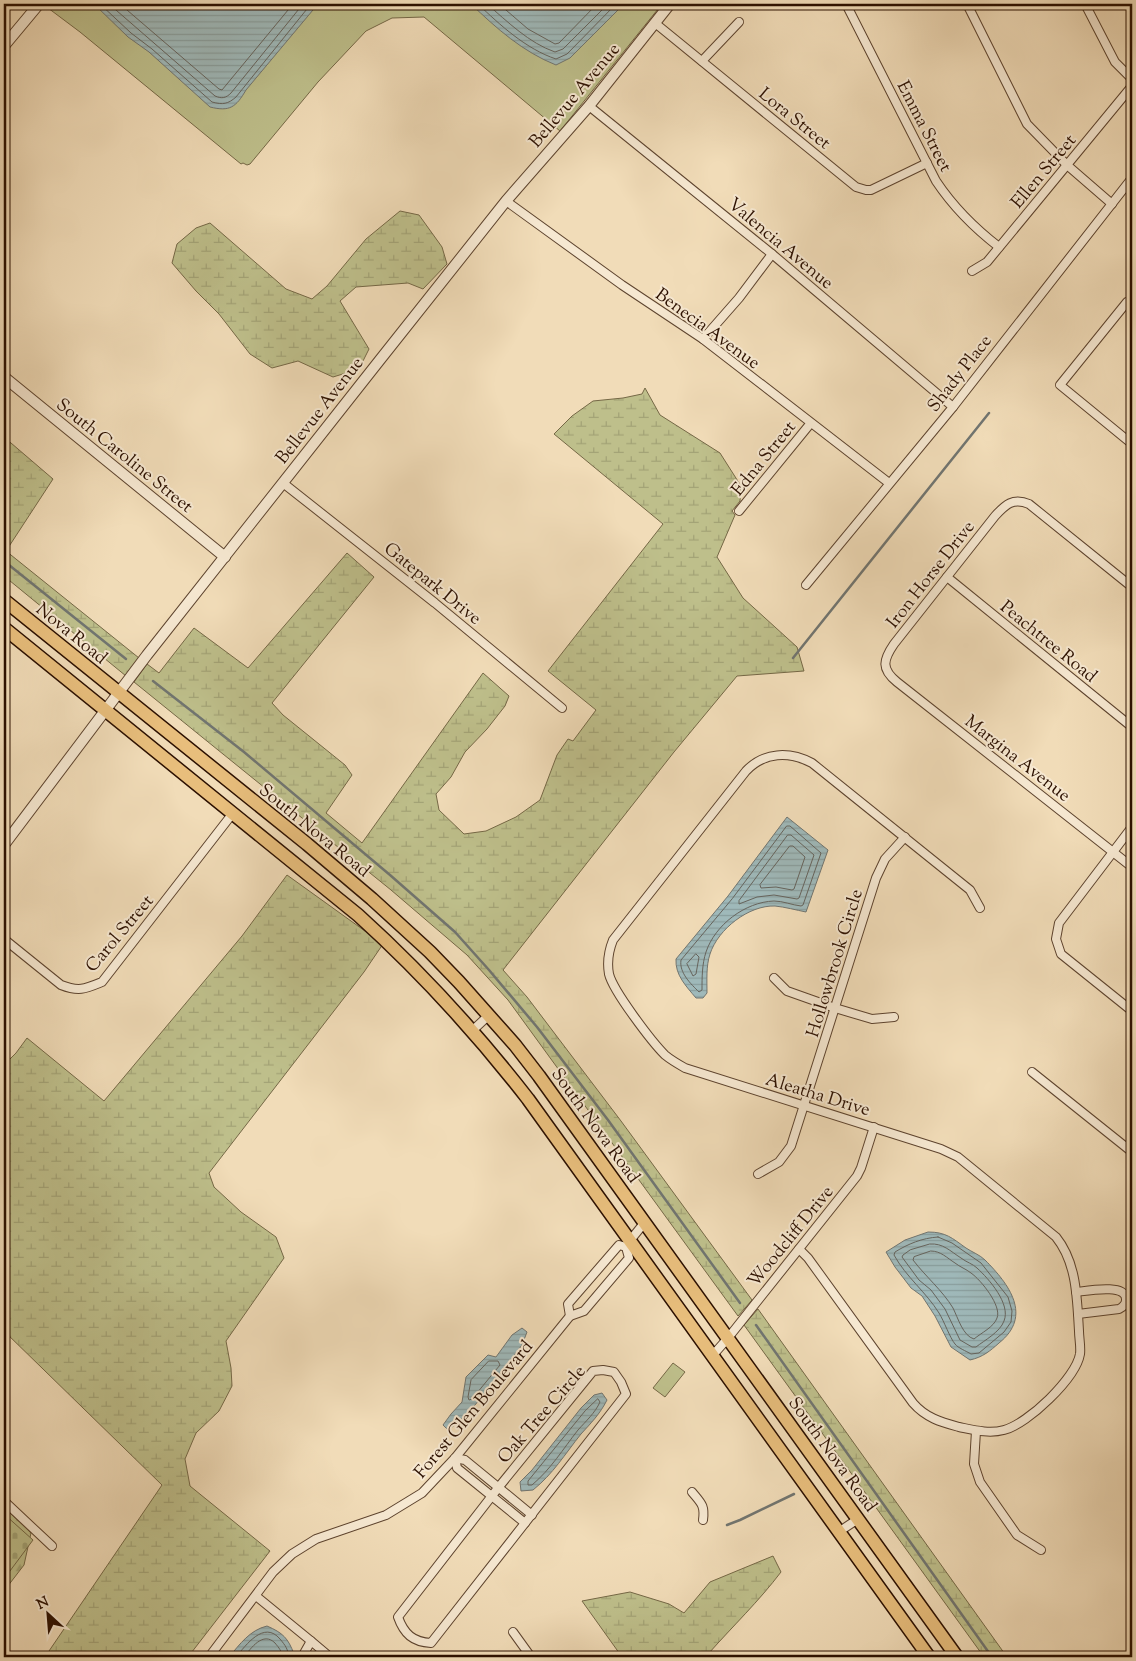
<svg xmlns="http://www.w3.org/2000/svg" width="1136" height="1661" font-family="'Sorts Mill Goudy',serif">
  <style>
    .forest { fill: url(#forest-firs); stroke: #756846 }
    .wetland { fill: url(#wetland-marsh); stroke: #756846 }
    .cemetery { fill: url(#cemetery-stones); stroke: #756846 }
    .park { fill: #bebf8b; stroke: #756846 }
    .water { fill: url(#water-rules); stroke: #717570 }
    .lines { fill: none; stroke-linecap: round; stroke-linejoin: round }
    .shore { stroke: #66645d; stroke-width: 1 }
    .stream { stroke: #717570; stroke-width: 2.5 }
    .minor-casing { stroke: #5d432e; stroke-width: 10 }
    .tertiary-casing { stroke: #5d432e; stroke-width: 12 }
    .primary-casing { stroke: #2c1000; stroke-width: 15 }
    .minor { stroke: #f6e8d1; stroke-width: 8 }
    .tertiary { stroke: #f6e8d1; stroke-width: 10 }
    .primary { stroke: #e8be7c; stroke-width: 12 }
    .labels { text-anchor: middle; stroke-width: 4; stroke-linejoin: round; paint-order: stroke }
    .street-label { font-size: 18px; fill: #2c1000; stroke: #f6e8d1 }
  </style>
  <defs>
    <pattern id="forest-firs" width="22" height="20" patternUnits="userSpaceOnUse" patternTransform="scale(1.25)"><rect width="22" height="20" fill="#bebf8b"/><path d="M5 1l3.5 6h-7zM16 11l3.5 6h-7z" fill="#a3a376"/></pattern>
    <pattern id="wetland-marsh" width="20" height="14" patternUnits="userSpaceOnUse" patternTransform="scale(1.25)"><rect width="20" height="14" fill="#bebf8b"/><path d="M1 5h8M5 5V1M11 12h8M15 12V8" fill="none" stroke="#a3a376"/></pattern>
    <pattern id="cemetery-stones" width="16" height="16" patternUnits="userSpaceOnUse" patternTransform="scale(1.25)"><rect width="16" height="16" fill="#bebf8b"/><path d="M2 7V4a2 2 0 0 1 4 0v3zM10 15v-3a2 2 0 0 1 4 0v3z" fill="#a3a376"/></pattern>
    <pattern id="water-rules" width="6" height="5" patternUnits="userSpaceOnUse" patternTransform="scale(1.25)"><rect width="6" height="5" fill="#9fb9ba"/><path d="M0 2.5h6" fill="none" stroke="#899e9e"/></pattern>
  </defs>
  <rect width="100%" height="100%" fill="#f1dcb8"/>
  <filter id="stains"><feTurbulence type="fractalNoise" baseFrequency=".004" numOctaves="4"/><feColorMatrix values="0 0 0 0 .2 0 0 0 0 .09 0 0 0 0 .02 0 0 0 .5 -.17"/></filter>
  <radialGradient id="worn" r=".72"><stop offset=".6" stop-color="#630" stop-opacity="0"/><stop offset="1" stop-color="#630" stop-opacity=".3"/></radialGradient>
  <path class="forest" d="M4,1507L31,1533L24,1565L4,1591Z"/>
  <g class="wetland">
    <path d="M400,211L419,215L442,247L447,264L423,289L408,283L356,287L340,301L369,349L359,369L333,377L298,361L272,368L250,354L219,314L196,291L172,263L177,244L196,228L210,223L286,289L312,299L327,286L366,239Z"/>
    <path d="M645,388L660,415L720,453L741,486L740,501L732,511L735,515L717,557L743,598L797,647L804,671L737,676L674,752L503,970L527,997L621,1121L752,1300L738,1316L508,1000L467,955L391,890L134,682L147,664L159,673L194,628L248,668L347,553L374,577L272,703L283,715L345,765L352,775L326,813L362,843L483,673L509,696L505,706L487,729L465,752L451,777L436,794L439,810L464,834L486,831L516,817L540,800L557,755L568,739L573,741L596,710L548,671L663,524L554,434L572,416L593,401L623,398L642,394Z"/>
    <path d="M4,437L53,479L6,551L139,658L126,676L4,576Z"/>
    <path d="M287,875L383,944L364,972L209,1173L214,1187L241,1212L276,1237L284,1258L226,1341L231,1368L232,1386L219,1411L196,1433L185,1459L190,1486L270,1551L188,1657H60L49,1651L162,1485L4,1331V1065L16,1053L27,1038L104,1101L242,936Z"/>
    <path d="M758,1309L1007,1657H984L744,1325Z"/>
    <path d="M773,1556L781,1572C759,1601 733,1626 709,1653L708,1657H622L582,1601L630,1592L669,1604L684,1613L710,1582Z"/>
  </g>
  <path class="cemetery" d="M4,1514L33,1540L4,1579Z"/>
  <g class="park">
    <path d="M45,4H662L560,131L424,17L392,18L366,31L318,82L250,164L247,165L243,163L241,164L80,32L44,5Z"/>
    <path d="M673,1363L685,1372L665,1397L653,1388Z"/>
  </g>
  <g class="water">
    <path d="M94,4H318L246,90C236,107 230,112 210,107L149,52L128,37Z"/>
    <path d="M471,4H624L570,58L556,65C523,52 496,28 471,4Z"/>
    <path d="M787,817L828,850L806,912C796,910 785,907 775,906C749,905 718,929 710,954C706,966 707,980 707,993L703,998H696C686,986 675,975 676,959L728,896Z"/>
    <path d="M928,1232C946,1232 952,1238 966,1248C972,1252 980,1255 985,1260C1009,1284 1033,1316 999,1343C990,1351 983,1357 970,1360L951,1347L935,1316L922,1296L911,1288L895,1267L886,1252L905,1240Z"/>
    <path d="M522,1328L527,1332L522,1345C502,1371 474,1412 448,1430L443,1425L451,1414L462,1402L466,1377L488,1355L496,1357L512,1335Z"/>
    <path d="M602,1393L607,1400C600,1414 591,1423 581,1434C565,1454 553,1474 533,1490L521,1491L520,1482L532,1470L581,1408L594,1395Z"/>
    <path d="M267,1626C283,1633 288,1638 294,1654L292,1657H229C240,1644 250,1630 267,1626Z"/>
  </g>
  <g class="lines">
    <g class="shore">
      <path d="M100,4L131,33L152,49L212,102C223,105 228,104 236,97L311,4"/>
      <path d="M109,4L215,96C222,99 226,98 231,93L303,4"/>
      <path d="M120,4L219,89L222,90L293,4"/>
      <path d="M478,4C500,25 526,49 556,59L567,54L616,4"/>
      <path d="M487,4C508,22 529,43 555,52L563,49L608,4"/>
      <path d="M499,4L528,29L555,44L559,43L597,4"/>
      <path d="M787,826H790L821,853L803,905L801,906C792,905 783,901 774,901C745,902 715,925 706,952C702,964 702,978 702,990L699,992C691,984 679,973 681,960L732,899Z"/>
      <path d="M788,835H791L814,855L799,898L797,899L774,895L757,897L739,904V901Z"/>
      <path d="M790,846H793L805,857L794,889L792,890L776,887L761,888L760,885Z"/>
      <path d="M696,954L699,957L696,974L693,976L687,964Z"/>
      <path d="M938,1237L952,1243L981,1263L1008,1297L1012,1311L1011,1322L1004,1332L979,1353L971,1354C966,1351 958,1348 955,1344C950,1338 944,1321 939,1313C926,1292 906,1277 894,1255L895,1252C908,1244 922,1238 938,1237Z"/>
      <path d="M930,1244C943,1243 950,1251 961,1258C966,1262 973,1264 977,1268C989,1279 1011,1304 1004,1321C1000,1332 985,1340 976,1347H972L960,1340L945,1309L931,1290L919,1280L902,1257L903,1255L910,1250Z"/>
      <path d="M931,1251C941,1251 947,1258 955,1263C960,1267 966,1269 971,1273C981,1280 1002,1306 997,1318C994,1327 981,1333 974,1339C963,1336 958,1318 953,1308C942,1290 926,1277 913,1260L914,1257Z"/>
      <path d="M489,1361H498L500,1365L472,1399L469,1400L468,1397L471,1380Z"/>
      <path d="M598,1399L600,1402C595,1413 586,1421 578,1430C563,1449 551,1469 532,1485H528V1481L585,1411Z"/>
      <path d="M236,1657C246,1645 264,1620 280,1639C285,1645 289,1650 288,1657"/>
      <path d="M244,1657C251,1648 263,1631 275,1643C279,1648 282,1651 282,1657"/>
    </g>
    <g class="stream">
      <path d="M4,561L126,659"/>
      <path d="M793,658L989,413"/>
      <path d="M153,681L244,752L390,875L455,932L489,970L537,1027L608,1120L740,1303"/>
      <path d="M756,1325L992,1657"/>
      <path d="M727,1525L740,1520L794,1494"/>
    </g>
    <g class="minor-casing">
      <g id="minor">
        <path d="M846,4L936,181C954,208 973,227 999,247"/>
        <path d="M967,4L1027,124L1067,165L1112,204"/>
        <path d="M1085,4L1115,62L1132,79"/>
        <path d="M655,23L856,187L866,190H871L927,163"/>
        <path d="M702,61L739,22"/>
        <path d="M589,106L772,254L953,407"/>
        <path d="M506,201L622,285L703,339L889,483"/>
        <path d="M972,271L987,262L1132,86"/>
        <path d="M1132,306L1127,302L1060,385L1132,444"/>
        <path d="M703,339L739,298L772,254"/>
        <path d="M283,483L435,603L562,708"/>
        <path d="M739,511L810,424"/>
        <path d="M947,577L1132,727"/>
        <path d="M806,585L953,407L1132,178"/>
        <path d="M1132,587L1029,504C1013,497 1005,505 995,516L894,644C883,660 881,669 897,682L1132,867"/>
        <path d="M1132,827L1059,923L1056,939L1061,954L1132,1011"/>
        <path d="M4,939L61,985C79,992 85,989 102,982L233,813"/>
        <path d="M774,978L787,991L835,1008L872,1019L894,1017"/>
        <path d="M473,1030L489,1015"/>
        <path d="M1032,1072L1132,1152"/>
        <path d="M758,1174L779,1162L791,1146L876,878L885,859L905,837"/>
        <path d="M628,1243L645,1222"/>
        <path d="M619,1245L626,1247L629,1258L584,1311L570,1316L568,1304Z"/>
        <path d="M799,1249L808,1258L913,1403C926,1418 941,1422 959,1427C974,1430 989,1434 1004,1430C1028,1424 1076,1378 1080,1354C1081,1347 1079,1338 1079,1331C1077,1299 1077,1263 1056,1237L958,1157L941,1149L685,1068C678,1064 671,1060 665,1055C652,1042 613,991 609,974C607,963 609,950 613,940L746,771C764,752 789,751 812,763L970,890L980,908"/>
        <path d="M1076,1292C1086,1291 1128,1283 1126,1300C1126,1305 1123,1307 1119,1309L1078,1314"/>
        <path d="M713,1355L728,1338L857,1176L861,1168L874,1127"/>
        <path d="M603,1370L614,1372L621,1382L626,1394L431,1643C413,1642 404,1634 398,1617L498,1488L593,1371Z"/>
        <path d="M976,1431L974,1464L980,1482L1017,1535L1041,1550"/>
        <path d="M692,1492C701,1503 705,1505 703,1520"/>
        <path d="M4,1501L52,1546"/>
        <path d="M525,1523L457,1468L455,1458L465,1460L532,1515"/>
        <path d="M840,1531L858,1519"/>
        <path d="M256,1596L311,1641"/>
        <path d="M513,1632L531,1657"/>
        <path d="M209,1657L273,1572L292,1554L316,1539L386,1515L422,1493L455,1458L570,1316"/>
        <path d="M302,1657L311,1641L330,1657"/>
      </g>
    </g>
    <g class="tertiary-casing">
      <g id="tertiary">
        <path d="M4,46L39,4"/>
        <path d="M4,377L225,557"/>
        <path d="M4,845L147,655L379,361L506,201L589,106L670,4"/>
      </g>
    </g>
    <g class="primary-casing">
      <g id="primary">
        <path d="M4,600L307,844L372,899L430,952L459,982L515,1045L539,1076L957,1657"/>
        <path d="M4,628L358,915C420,971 476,1032 528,1099L929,1657"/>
      </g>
    </g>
    <use href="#minor" class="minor"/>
    <use href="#tertiary" class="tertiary"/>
    <use href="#primary" class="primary"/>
  </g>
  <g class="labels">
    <g class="street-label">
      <text transform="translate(574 95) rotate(-50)" y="6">Bellevue Avenue</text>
      <text transform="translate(795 118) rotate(39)" y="6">Lora Street</text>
      <text transform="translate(925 126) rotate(63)" y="6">Emma Street</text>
      <text transform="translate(1043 171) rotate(-50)" y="6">Ellen Street</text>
      <text transform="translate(781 243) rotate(40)" y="6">Valencia Avenue</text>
      <text transform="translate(708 328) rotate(36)" y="6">Benecia Avenue</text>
      <text transform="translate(959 373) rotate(-52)" y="6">Shady Place</text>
      <text transform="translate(319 410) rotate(-52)" y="6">Bellevue Avenue</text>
      <text transform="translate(125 455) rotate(39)" y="6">South Caroline Street</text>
      <text transform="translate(763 458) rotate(-51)" y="6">Edna Street</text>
      <text transform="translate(930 574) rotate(-52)" y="6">Iron Horse Drive</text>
      <text transform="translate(433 583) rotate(39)" y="6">Gatepark Drive</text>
      <text transform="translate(72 633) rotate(39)" y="6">Nova Road</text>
      <text transform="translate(1049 641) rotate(39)" y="6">Peachtree Road</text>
      <text transform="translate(1018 758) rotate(38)" y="6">Margina Avenue</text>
      <text transform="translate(315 830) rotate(39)" y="6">South Nova Road</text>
      <text transform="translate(119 933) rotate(-50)" y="6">Carol Street</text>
      <text transform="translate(834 963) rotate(-73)" y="6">Hollowbrook Circle</text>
      <text transform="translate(818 1094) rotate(17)" y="6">Aleatha Drive</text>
      <text transform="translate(596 1125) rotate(54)" y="6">South Nova Road</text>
      <text transform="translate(790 1236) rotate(-51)" y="6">Woodcliff Drive</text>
      <text transform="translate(473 1409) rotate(-50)" y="6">Forest Glen Boulevard</text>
      <text transform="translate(541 1414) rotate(-49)" y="6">Oak Tree Circle</text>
      <text transform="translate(833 1454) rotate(54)" y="6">South Nova Road</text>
    </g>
  </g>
  <rect width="1136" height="1661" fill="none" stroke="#f1dcb8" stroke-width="20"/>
  <rect x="5" y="5" width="1126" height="1651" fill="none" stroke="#2c1000" stroke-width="2.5"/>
  <rect x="10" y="10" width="1116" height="1641" fill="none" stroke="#2c1000"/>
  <g transform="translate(48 1614) rotate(334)" stroke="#f6e8d1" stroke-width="4" paint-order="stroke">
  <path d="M0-4L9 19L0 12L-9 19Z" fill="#2c1000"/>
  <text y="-8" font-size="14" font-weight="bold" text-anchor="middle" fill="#2c1000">N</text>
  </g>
  <rect width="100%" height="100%" filter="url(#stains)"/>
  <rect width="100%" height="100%" fill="url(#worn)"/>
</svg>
